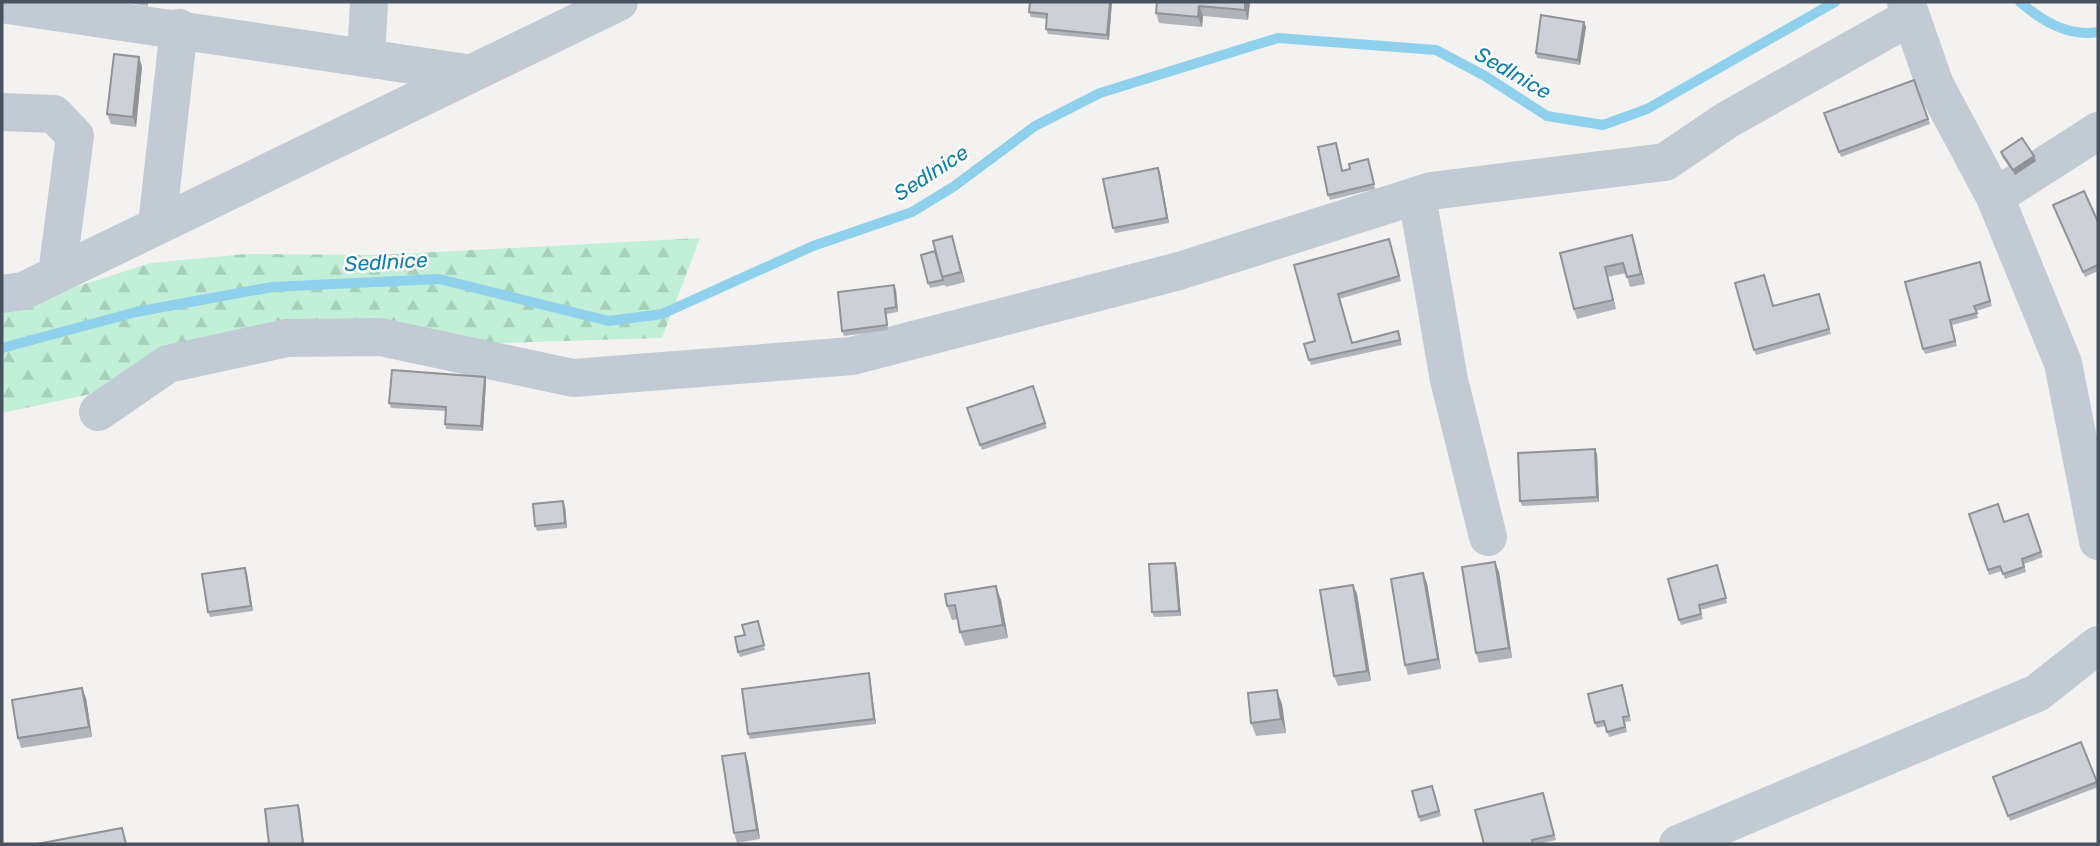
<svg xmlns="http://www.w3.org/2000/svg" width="2100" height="846" font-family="Rubik,sans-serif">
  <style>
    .forest { fill: url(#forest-firs) }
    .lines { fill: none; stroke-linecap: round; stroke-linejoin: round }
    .stream { stroke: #8fd1ec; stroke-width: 10 }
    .minor { stroke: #c2cad3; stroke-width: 38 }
    .wall { fill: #b0b3b9 }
    .shaded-wall { fill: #909296 }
    .building { fill: #cdd0d7; stroke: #909296; stroke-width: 2 }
    .labels { text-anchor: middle; stroke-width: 5; stroke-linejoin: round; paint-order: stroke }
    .water-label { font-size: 21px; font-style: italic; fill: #0e7ead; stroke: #fff }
  </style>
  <defs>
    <pattern id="forest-firs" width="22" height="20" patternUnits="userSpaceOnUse" patternTransform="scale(1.75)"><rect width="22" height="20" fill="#c2efd7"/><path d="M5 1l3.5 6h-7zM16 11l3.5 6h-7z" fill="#a8cfbb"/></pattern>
  </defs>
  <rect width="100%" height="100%" fill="#f4f2f1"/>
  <path class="forest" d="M700,238L662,338L302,349L2,413V305L21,304L151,263L245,254L379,255Z"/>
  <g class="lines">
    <g class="stream">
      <path d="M2020,2C2042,21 2068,37 2098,32"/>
      <path d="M2,348L136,312L272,287L439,279L609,321L662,314L813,246L912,212L953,187L1035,126L1100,93L1278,38L1436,50L1485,76L1547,116L1603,125L1647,109L1835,2"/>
    </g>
    <g class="minor">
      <path d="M1906,2L1935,85L1995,197"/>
      <path d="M2,4L466,73"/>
      <path d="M366,58L369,2"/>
      <path d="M2,112L54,114L75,136L57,274"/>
      <path d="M2098,131L1995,197L2063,363L2098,541"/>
      <path d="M1417,196L1449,380L1488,537"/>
      <path d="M157,225L179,28"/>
      <path d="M2,294L23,291L619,2"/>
      <path d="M98,412L168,364L287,338L380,337L573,378L852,356L1179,271L1431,191L1665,162L1727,120L1910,17"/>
      <path d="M1678,844L2037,693L2098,645"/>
    </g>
  </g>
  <g class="wall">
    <path d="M121,2H148V6Z"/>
    <path d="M1030,2H1112L1109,40L1048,34L1046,29L1047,19L1031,17L1029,12Z"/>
    <path d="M1157,2H1250L1248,20L1203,16L1202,27L1159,23L1156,13Z"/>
    <path d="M1584,22L1586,27L1580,65L1537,58L1536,53Z"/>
    <path d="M139,57L142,67L136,127L111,124L107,114Z"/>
    <path d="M1914,80L1930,124L1841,157L1824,113Z"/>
    <path d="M1338,148L1343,171L1370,164L1375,189L1330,200L1328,195Z"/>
    <path d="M2001,152L2034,156L2036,161L2015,175L2002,157Z"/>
    <path d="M1160,173L1169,223L1115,233L1113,228Z"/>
    <path d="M2055,210L2098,222V271L2085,277Z"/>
    <path d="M1632,235L1645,284L1630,287L1626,273L1608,277L1616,309L1577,319L1574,309L1560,253Z"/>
    <path d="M1389,239L1401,281L1339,299L1352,343L1398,331L1402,345L1311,365L1304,344L1315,341L1294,265Z"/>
    <path d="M955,246L965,282L946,287L944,284L945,285L930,288L928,283Z"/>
    <path d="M1980,262L1992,306L1976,311L1978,318L1952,325L1957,346L1925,354L1923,349Z"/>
    <path d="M896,290L898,312L887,314L888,330L844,336L842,331Z"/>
    <path d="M1819,294L1831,334L1756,355L1754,350L1773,306Z"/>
    <path d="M486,382L483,431L446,429L445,424L446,411L391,408L389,403Z"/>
    <path d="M1033,386L1047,428L982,450L967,408Z"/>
    <path d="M1597,454L1599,502L1522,506L1520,501Z"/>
    <path d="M565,506L567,528L537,531L535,526Z"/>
    <path d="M1969,514L2004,522L2028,514L2043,557L2024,564L2026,572L2005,579L2002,571L1989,575Z"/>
    <path d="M1717,565L1727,603L1700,610L1703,619L1681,625L1679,620Z"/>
    <path d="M245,568L253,611L210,617L208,612Z"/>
    <path d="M1177,568L1181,616L1154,617L1152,612Z"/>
    <path d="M1499,572L1512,658L1479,663L1476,653Z"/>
    <path d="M1427,583L1441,669L1408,675L1405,665Z"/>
    <path d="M1353,585L1357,594L1371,681L1338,686L1334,676Z"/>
    <path d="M1001,600L1008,638L965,646L960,632L958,619L952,620L947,606Z"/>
    <path d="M758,621L765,650L740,657L738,652L745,635Z"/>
    <path d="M869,673L870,678L876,724L750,739L748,734Z"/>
    <path d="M1622,685L1631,721L1625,722L1627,732L1609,737L1605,726L1597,728L1595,723Z"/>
    <path d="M86,698L92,737L21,748L18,738Z"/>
    <path d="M1282,704L1286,733L1256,736L1251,723Z"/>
    <path d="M745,753L748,763L760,839L737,843L734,833Z"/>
    <path d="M1993,777L2097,782L2098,787L2010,821Z"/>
    <path d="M1434,791L1441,816L1420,822L1419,817Z"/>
    <path d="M1545,798L1556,840L1538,844H1484Z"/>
  </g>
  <g class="shaded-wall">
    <path d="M1110,2H1112L1109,40L1107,35Z"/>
    <path d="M1245,2H1250L1248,20L1245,10Z"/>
    <path d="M1199,6L1203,16L1202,27L1198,17Z"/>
    <path d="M1584,22L1586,27L1580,65L1578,60Z"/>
    <path d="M139,57L142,67L136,127L133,117Z"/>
    <path d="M2034,156L2036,161L2015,175L2013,170Z"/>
    <path d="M1158,168L1160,173L1169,223L1167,218Z"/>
    <path d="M1632,235L1635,244L1645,284L1641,274Z"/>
    <path d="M952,236L955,246L965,282L961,272Z"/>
    <path d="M1605,267L1608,277L1616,309L1613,300Z"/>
    <path d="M894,285L896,290L898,312L896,307Z"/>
    <path d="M485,377L486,382L483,431L481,426Z"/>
    <path d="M1595,449L1597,454L1599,502L1597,497Z"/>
    <path d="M563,501L565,506L567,528L565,523Z"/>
    <path d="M1495,562L1499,572L1512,658L1509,648Z"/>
    <path d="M1175,563L1177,568L1181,616L1179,611Z"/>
    <path d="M245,568L247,573L253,611L251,606Z"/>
    <path d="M1423,573L1427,583L1441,669L1438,659Z"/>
    <path d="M1353,585L1357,594L1371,681L1367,671Z"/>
    <path d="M996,586L1001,600L1008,638L1003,625Z"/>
    <path d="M869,673L870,678L876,724L874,719Z"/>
    <path d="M82,688L86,698L92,737L89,727Z"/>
    <path d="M1277,690L1282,704L1286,733L1281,719Z"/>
    <path d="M745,753L748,763L760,839L757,830Z"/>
    <path d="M298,805L300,810L304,844H303Z"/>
  </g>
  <g class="building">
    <path d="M1030,2H1110L1107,35L1046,29L1047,14L1029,12Z"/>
    <path d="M1157,2H1245V10L1199,6L1198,17L1156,13Z"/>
    <path d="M1541,15L1584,22L1578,60L1536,53Z"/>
    <path d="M114,54L139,57L133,117L107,114Z"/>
    <path d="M1914,80L1928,119L1839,152L1824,113Z"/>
    <path d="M2022,138L2034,156L2013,170L2001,152Z"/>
    <path d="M1336,143L1342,171L1350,169L1349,164L1368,159L1374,184L1328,195L1318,147Z"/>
    <path d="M1158,168L1167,218L1113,228L1103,179Z"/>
    <path d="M2084,191L2098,222V265L2083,272L2053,205Z"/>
    <path d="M1632,235L1641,274L1627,277L1623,263L1605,267L1613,300L1574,309L1560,253Z"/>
    <path d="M952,236L961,272L942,277L933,241Z"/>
    <path d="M1389,239L1399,276L1338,294L1352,343L1398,331L1400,340L1309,360L1304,344L1315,341L1294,265Z"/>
    <path d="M935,251L943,280L928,283L921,255Z"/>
    <path d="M1980,262L1990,301L1974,306L1977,313L1950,320L1955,341L1923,349L1905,282Z"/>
    <path d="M1764,275L1773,306L1819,294L1829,329L1754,350L1735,283Z"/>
    <path d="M894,285L896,307L885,309L887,325L842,331L838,292Z"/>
    <path d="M392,370L485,377L481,426L445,424L446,407L389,403Z"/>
    <path d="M1033,386L1045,423L980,445L967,408Z"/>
    <path d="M1595,449L1597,497L1520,501L1518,453Z"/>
    <path d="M563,501L565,523L535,526L533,504Z"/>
    <path d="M1998,504L2004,522L2028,514L2041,552L2022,559L2024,567L2003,574L2000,566L1988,570L1969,514Z"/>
    <path d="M1495,562L1509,648L1476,653L1462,567Z"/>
    <path d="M1175,563L1179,611L1152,612L1149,564Z"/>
    <path d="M1717,565L1726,598L1699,605L1701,614L1679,620L1668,579Z"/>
    <path d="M245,568L251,606L208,612L202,574Z"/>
    <path d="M1423,573L1438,659L1405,665L1391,579Z"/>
    <path d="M1353,585L1367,671L1334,676L1320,590Z"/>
    <path d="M996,586L1003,625L960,632L955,605L947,606L945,594Z"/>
    <path d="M758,621L764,645L738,652L735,637L745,635L742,625Z"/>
    <path d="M869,673L874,719L748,734L742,689Z"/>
    <path d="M1622,685L1629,716L1623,717L1625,727L1607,732L1604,721L1595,723L1588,694Z"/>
    <path d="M82,688L89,727L18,738L12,700Z"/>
    <path d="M1277,690L1281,719L1251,723L1248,693Z"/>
    <path d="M2081,742L2097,782L2008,816L1993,777Z"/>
    <path d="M745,753L757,830L734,833L722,756Z"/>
    <path d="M1432,786L1439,811L1419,817L1412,791Z"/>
    <path d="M1543,793L1554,835L1532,840L1533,844H1484L1475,810Z"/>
    <path d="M298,805L303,844H269L265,809Z"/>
    <path d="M122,828L126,844H37Z"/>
  </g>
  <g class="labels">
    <g class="water-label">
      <text transform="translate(1513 73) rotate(30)" y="7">Sedlnice</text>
      <text transform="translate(931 173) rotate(-33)" y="7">Sedlnice</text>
      <text transform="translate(386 262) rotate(-3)" y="7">Sedlnice</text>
    </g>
  </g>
  <rect width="2100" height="846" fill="none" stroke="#49535f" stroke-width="7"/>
</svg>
